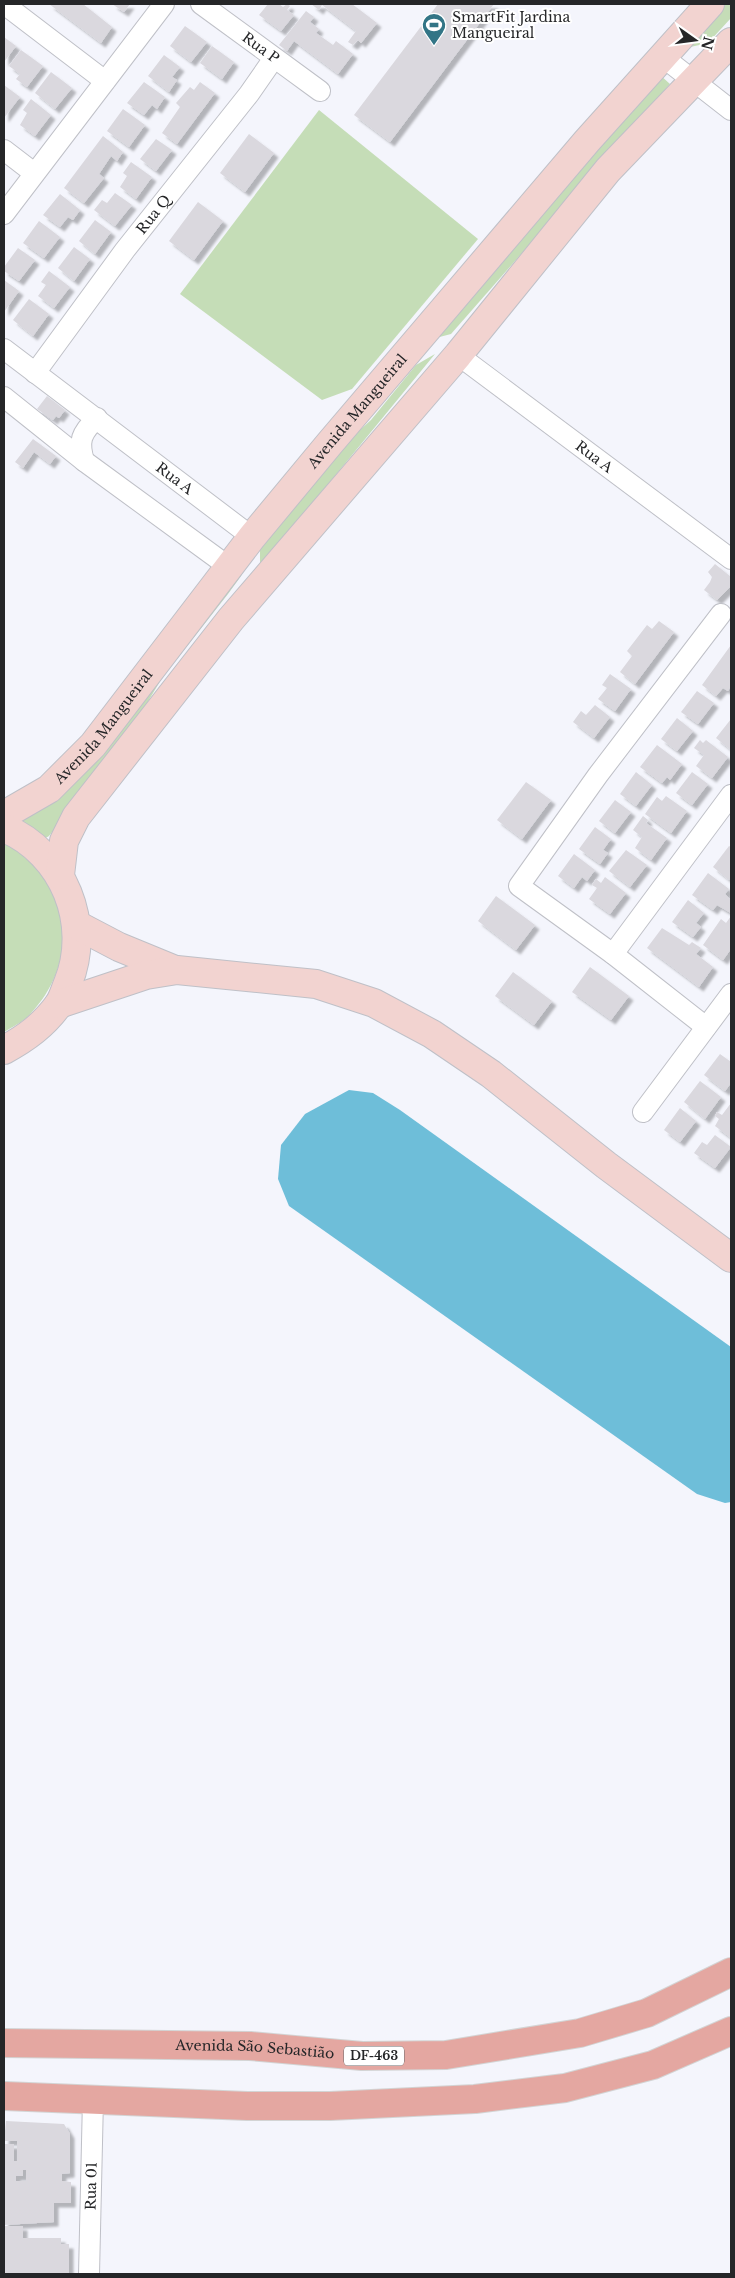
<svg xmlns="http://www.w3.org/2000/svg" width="735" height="2278" font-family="'Libre Baskerville',serif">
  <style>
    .green { fill: #c5ddb7 }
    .water { fill: #6ebed9 }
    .building { fill: #dad8de; fill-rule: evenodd; filter: url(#shadow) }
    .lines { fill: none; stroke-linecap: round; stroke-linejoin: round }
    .street-casing { stroke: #bfc0c7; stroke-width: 22 }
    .secondary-casing { stroke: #bfc0c7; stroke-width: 30 }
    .primary-casing { stroke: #d3d4d4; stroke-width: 30 }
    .street { stroke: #fff; stroke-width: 20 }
    .secondary { stroke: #f2d3d0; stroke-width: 28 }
    .primary { stroke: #e4a7a1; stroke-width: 28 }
    .labels { text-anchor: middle; stroke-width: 4; stroke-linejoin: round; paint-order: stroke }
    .shield { fill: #fff; stroke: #666768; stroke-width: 1 }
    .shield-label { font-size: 12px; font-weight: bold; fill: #252628 }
    .poi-label { font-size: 14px; fill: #252628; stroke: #fff; text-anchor: start }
    .street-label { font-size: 14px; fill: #252628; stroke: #fff }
  </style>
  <defs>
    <filter id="shadow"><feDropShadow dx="4.5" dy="4.5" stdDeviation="1" flood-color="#0004"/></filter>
  </defs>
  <rect width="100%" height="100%" fill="#f4f5fc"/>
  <g class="green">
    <path d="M726,4H731V18L708,43L686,48Z"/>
    <path d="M660,75L670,84L451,334L428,340Z"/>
    <path d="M319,110L478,239L352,389L322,400L180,294Z"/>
    <path d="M435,354L260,567V546L327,460L371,420L416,365Z"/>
    <path d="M247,562L241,576L228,594L162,678L131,730L49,836L44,839L17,820Z"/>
    <path d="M4,843C68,878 83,957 32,1012C25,1021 14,1026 4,1032Z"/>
  </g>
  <path class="water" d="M349,1090L373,1093L400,1110L731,1347V1502L725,1503L697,1494L289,1206L278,1179L281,1145L305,1114Z"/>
  <g class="building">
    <path d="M49,4H83L112,27L101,43Z"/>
    <path d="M112,4H130L124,12Z"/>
    <path d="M268,4H279L283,7L287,4L290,6L287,10L294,15L281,31L259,15Z"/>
    <path d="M311,4H352L377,23L361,43L358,40L353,45L348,42L356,31L322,5L319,10Z"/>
    <path d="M438,4H494L390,142L354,115Z"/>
    <path d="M306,11L314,17L310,22L319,29L316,33L333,45L336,41L353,54L338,74L294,41L287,51L279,45Z"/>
    <path d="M185,26L207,42L191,62L170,46Z"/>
    <path d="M4,37L16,46L4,62Z"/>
    <path d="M212,46L234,62L222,79L200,63Z"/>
    <path d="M21,50L43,66L27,87L16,79L20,74L9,66Z"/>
    <path d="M164,55L180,67L172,77L177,80L169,92L148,76Z"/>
    <path d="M51,72L72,88L55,109L35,93Z"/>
    <path d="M144,82L165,97L157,109L152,105L144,115L127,103Z"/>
    <path d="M200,82L215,93L177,144L162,133L180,107L176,103L190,87L194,90Z"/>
    <path d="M4,85L20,97L4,118Z"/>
    <path d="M31,99L51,115L35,136L20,125L27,113L23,110Z"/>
    <path d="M123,109L145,125L129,147L107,131Z"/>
    <path d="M249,134L274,153L245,192L220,173Z"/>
    <path d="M103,136L123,152L117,161L111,156L99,174L104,178L84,203L64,188Z"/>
    <path d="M156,139L172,150L156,171L140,159Z"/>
    <path d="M131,162L152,177L136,199L120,187L127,176L123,173Z"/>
    <path d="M115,193L132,205L115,226L94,210L102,200L107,203Z"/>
    <path d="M60,194L80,210L73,220L68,217L60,227L43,215Z"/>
    <path d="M198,202L223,221L194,260L169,241Z"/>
    <path d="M95,220L111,232L95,254L79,241Z"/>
    <path d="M39,221L60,237L44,258L23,243Z"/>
    <path d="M74,247L90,259L74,281L58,268Z"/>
    <path d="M18,248L35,260L19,281L4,271V267Z"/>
    <path d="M49,271L70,287L54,308L38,296L46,285L41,282Z"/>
    <path d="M4,280L19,291L4,312Z"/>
    <path d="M29,299L49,314L33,336L13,320Z"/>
    <path d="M47,396L65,410L59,418L56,416L53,420L37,409Z"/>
    <path d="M33,439L56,456L50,464L34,452L23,468L15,462Z"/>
    <path d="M715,564L731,577V586L717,600L704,590L710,582L712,577L708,572Z"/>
    <path d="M659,621L674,632L635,684L620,672L632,656L627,651L647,625L652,629Z"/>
    <path d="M731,645V686L728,691L723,688L716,696L702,685Z"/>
    <path d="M610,674L631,689L615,711L598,699L607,688L602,685Z"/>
    <path d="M697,691L714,703L698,724L681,712Z"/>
    <path d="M595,705L610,717L594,738L573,722L581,711L586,715Z"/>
    <path d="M677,718L693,731L677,751L661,739Z"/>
    <path d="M731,719V750L716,738Z"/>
    <path d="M700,740L703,743L706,740L728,757L712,778L696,766L704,755L694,748Z"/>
    <path d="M657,745L682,764L670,780L667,777L662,783L640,767Z"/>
    <path d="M636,772L652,785L636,806L620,794Z"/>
    <path d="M692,772L708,784L692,805L676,793Z"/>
    <path d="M526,782L551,800L522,839L497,820Z"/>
    <path d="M666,796L687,811L671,833L645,814L657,797L662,801Z"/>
    <path d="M615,800L631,812L615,833L599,821Z"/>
    <path d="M643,816L648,820L646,823L667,838L651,860L635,848L642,837L633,830Z"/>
    <path d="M595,827L611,839L603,850L608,853L600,864L579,849Z"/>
    <path d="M729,846L731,847V876L729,880L713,867Z"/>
    <path d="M626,850L647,865L630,887L609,871Z"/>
    <path d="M574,854L595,870L587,881L582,877L574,888L558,876Z"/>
    <path d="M708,873L729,889L725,894L731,900V913L717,905L713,910L692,895Z"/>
    <path d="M605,877L626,893L610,914L589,899L597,888L592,885L596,879L601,883Z"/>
    <path d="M496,896L535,925L516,950L478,921Z"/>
    <path d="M688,900L704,913L696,923L701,927L693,937L672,922Z"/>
    <path d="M731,916V949L723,960L703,945L721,919L726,923Z"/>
    <path d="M662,928L689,945L692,942L701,948L696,954L713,967L699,987L647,948Z"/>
    <path d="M590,967L629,996L611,1020L572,992Z"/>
    <path d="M513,972L552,1001L534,1025L495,996Z"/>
    <path d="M720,1054L731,1062V1083L725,1091L704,1075Z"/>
    <path d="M700,1081L721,1097L705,1119L684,1102Z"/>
    <path d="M731,1103V1138L715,1126L719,1119L715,1116L717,1112L722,1115Z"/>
    <path d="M680,1108L696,1121L680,1142L664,1130Z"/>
    <path d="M715,1135L731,1147L715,1168L694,1153L702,1142L707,1145Z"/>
    <path d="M6,2121L64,2124L70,2134V2173L62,2174V2181L71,2182V2203H54V2222L4,2225V2144H14V2161H17V2141H4ZM23,2170H26V2181H16V2176H23Z"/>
    <path d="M4,2226H23V2238H61V2244H69V2274H4Z"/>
  </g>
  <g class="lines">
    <g class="street-casing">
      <g id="street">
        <path d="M4,4L105,81"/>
        <path id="s1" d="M201,4L320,91"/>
        <path d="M663,57L731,110"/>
        <path d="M4,150L34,173"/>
        <path d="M4,214L164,4"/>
        <path id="s2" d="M4,349L252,537"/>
        <path id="s3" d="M458,355L731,559"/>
        <path id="s4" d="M35,373L125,250L249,94L274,58"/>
        <path d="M4,397L84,461L229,567"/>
        <path d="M84,461C78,441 81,433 97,418"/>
        <path d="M613,954L731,795"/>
        <path d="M706,1027L613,954L519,886L598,775L721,614"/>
        <path d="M643,1112L731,994"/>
        <path id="s5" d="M89,2274L93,2099"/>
      </g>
    </g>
    <g class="secondary-casing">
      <g id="secondary">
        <path id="s6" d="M4,815L49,789L93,745L252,537L330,443L587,141L710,4"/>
        <path d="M4,828C64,853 92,924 68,983C65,990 63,998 59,1004C44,1025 26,1038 4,1050"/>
        <path d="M60,875L64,841L76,817L231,619L458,355L608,170L731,42"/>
        <path d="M77,925L119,947L175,970"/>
        <path d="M59,1004L146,975L177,970L316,984L374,1003L432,1034L491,1074L606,1165L731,1258"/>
      </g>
    </g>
    <g class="primary-casing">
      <g id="primary">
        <path id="s7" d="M4,2043L250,2046L362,2056L446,2055L580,2033L647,2013L731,1972"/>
        <path d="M4,2096L247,2106H330L475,2099L565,2088L653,2065L731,2031"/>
      </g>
    </g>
    <use href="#street" class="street"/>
    <use href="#secondary" class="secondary"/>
    <use href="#primary" class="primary"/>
  </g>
  <defs>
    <g id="stadium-pin" transform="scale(1.25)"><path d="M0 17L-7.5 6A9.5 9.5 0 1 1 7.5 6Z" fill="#327586" stroke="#fff"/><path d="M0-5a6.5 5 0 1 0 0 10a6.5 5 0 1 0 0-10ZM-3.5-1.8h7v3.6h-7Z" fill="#fff"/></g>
  </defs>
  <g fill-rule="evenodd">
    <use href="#stadium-pin" x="434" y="25"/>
  </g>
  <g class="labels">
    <rect class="shield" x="344" y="2046.5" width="60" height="19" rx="4"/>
    <g class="shield-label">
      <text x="374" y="2060">DF-463</text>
    </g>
    <g class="poi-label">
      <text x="452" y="22">SmartFit Jardina<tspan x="452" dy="16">Mangueiral</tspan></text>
    </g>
    <g class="street-label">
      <text dy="5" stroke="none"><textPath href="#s1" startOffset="74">Rua P</textPath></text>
      <text dy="5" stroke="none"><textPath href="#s4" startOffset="198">Rua Q</textPath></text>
      <text dy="5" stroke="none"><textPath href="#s6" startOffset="540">Avenida Mangueiral</textPath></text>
      <text dy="5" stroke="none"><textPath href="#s3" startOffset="170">Rua A</textPath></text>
      <text dy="5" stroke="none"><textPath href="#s2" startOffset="214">Rua A</textPath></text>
      <text dy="5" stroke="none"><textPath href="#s6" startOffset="135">Avenida Mangueiral</textPath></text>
      <text dy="5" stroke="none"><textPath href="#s7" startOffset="251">Avenida São Sebastião</textPath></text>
      <text dy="5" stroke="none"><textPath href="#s5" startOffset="88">Rua 01</textPath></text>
    </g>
  </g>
  <rect width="735" height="2278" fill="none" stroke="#252628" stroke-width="10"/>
  <g transform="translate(695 40) rotate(104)" stroke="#ffffff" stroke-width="4" paint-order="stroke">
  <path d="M0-4L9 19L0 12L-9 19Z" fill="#252628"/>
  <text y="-8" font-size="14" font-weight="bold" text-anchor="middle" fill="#252628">N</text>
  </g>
</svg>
